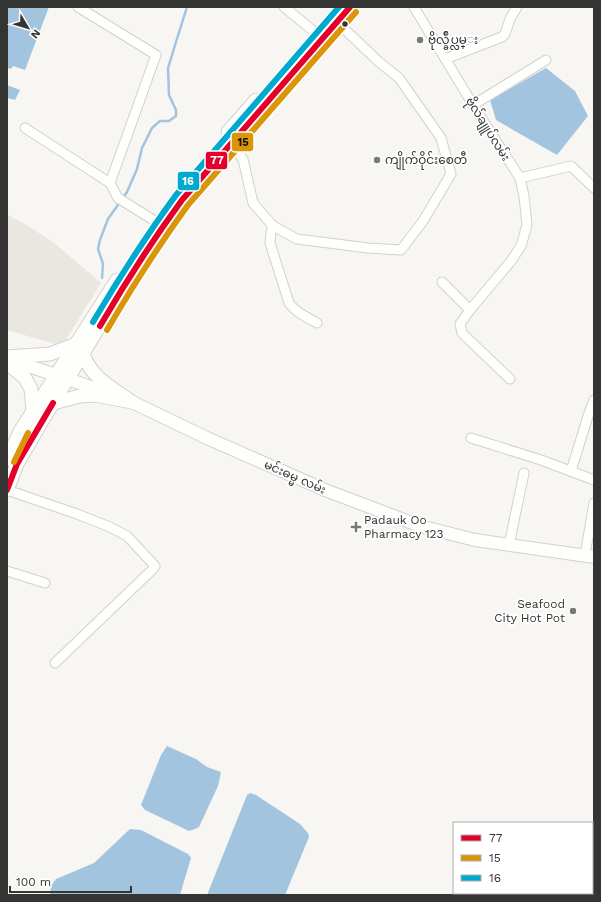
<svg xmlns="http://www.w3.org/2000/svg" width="601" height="902" font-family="'Work Sans','Noto Sans Myanmar',sans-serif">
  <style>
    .built { fill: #e9e7df }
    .water { fill: #a3c4df }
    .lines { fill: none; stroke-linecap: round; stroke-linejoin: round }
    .stream { stroke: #a3c4df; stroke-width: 2.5 }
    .minor-casing { stroke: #d2d1ce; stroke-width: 11 }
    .secondary-casing { stroke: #d2d1ce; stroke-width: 14 }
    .primary-casing { stroke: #d2d1ce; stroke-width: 15 }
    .minor { stroke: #fefefd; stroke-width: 9 }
    .secondary { stroke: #fefefd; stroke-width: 12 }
    .primary { stroke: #fefefd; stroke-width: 13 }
    .bus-1-casing { stroke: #fff; stroke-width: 9 }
    .bus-2-casing { stroke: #fff; stroke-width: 9 }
    .bus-3-casing { stroke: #fff; stroke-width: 9 }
    .bus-1 { stroke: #e4002b; stroke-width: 6 }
    .bus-2 { stroke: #da9508; stroke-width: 6 }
    .bus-3 { stroke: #00a9ce; stroke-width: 6 }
    .bus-dot { fill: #343432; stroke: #fff; stroke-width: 1.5 }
    .poi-dot { fill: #797876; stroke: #fff; stroke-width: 1.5 }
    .labels { text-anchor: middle; stroke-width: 3.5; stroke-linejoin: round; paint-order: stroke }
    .poi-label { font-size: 12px; fill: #343432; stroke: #fff; text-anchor: start }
    .street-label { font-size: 12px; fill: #343432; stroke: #fff }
    .line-badge { stroke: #fff; stroke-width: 1.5 }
    .badge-label { font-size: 11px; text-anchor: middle; font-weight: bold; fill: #fff }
    .pale-badge-label { font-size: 11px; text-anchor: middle; font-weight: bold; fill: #111 }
  </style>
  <rect width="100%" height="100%" fill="#f8f6f3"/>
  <path class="built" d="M7,215L21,222L53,242L101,283L62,346L7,330Z"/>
  <g class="water">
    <path d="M7,7H49L25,70L13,66L11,69L7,68Z"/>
    <path d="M546,68L575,91L588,116L557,155L496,120L490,100Z"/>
    <path d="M7,85L20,90L15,100L7,98Z"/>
    <path d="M167,746L196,759L207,767L221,772L218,786L199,827L195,829L189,831L145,810L141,805L161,755Z"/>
    <path d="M250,793L256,795L300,824L308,833L309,837L285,895H207L247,795Z"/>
    <path d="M130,829L141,830L188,854L191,858L180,895H50L51,886L56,879L94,863Z"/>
    <path d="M594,843V895H547L546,893H592V844Z"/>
  </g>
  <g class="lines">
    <g class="stream">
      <path d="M123,198L127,192L137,169L142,148L152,128L160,121H169L176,116V110L169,95L168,68L176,42L187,7"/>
      <path d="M102,278L103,264L98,249L100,240L108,219L120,202"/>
    </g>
    <g class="minor-casing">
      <g id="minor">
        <path d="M78,7L156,55L110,183"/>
        <path d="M284,7L316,33"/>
        <path d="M414,7L473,105L520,178L571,166L594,188"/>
        <path d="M445,59L502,37L505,34L510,19L517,7"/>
        <path d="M473,105L546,60"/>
        <path d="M25,128L110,183L118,198L163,226"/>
        <path d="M230,144L243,159L253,203L273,226L297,239L368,248L401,250L423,221L451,174L441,138L399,78L379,62L337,22"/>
        <path d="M273,226L271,232L270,243L289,303C296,313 307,317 317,323"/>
        <path d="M442,282L470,310"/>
        <path d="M510,379L462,333L460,324L470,310L511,261L521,246L527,225L524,196L520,178"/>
        <path d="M471,438L541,460L594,480"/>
        <path d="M571,471L589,413L594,400"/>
        <path d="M7,490L77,514L110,527L127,536L155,566L153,569L55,663"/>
        <path d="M509,545L524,473"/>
        <path d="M585,555L594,503"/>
        <path d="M7,571L45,583"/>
      </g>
    </g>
    <g class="secondary-casing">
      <path id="secondary" d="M7,359L68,379L132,402L207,438L325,490L420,526L475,540L594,557"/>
    </g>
    <g class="primary-casing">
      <g id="primary">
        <path d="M228,132L256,100"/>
        <path d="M83,354C92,378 109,386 129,400"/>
        <path d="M7,357L50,354L76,344"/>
        <path d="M7,363L25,378L31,389L33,410"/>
        <path d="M53,403L80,396L95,395L132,402"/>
        <path d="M7,459L21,430L117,280"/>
        <path d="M7,490L17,464L42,421L120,292L163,226L182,200L230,144L350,7"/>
      </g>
    </g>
    <use href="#minor" class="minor"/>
    <use href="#secondary" class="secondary"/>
    <use href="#primary" class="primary"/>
    <g class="bus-1-casing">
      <g id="bus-1">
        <path d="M100,326C125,283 152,241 182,200L350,7"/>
        <path d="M7,490L17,464L53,403"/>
      </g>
    </g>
    <g class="bus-2-casing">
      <g id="bus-2">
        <path d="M107,330C132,287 159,245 188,205L356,12"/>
        <path d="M14,462L28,433"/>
      </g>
    </g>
    <g class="bus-3-casing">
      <path id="bus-3" d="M93,322C119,278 146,236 176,195L339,7"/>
    </g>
    <use href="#bus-1" class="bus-1"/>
    <use href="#bus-2" class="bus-2"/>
    <use href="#bus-3" class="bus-3"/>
  </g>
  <circle class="bus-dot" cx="345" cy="24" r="3.5"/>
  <g class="poi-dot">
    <circle cx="420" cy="40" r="4"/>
    <circle cx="377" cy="160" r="4"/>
    <path d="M354 521h4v4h4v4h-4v4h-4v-4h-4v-4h4z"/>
    <circle cx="573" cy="611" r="4"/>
  </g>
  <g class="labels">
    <g class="poi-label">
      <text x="428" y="44">ဗိုလ္ခ်ဳပ္လမ္း</text>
      <text x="385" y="164">ကျိုက်ဝိုင်းစေတီ</text>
      <text x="364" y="524">Padauk Oo<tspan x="364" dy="14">Pharmacy 123</tspan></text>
      <text x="565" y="608" text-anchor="end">Seafood<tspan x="565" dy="14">City Hot Pot</tspan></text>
    </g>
    <g class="street-label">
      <text transform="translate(488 129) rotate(58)" y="4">ဗိုလ်ချူပ်လမ်း</text>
      <text transform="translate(295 477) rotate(24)" y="4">မင်းဓမ္မ လမ်း</text>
    </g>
  </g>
  <g class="line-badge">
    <rect x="231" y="132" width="23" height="20" rx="4" fill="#da9508"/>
    <rect x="205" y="151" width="23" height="19" rx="4" fill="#e4002b"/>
    <rect x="177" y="171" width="23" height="20" rx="4" fill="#00a9ce"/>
  </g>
  <g class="badge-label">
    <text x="217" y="164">77</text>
    <text x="188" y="185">16</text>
  </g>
  <g class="pale-badge-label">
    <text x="243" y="146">15</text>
  </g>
  <rect width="601" height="902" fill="none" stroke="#343432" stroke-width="16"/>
  <rect x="453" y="822" width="140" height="72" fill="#ffffff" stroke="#aeaead"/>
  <rect x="461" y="835" width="20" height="6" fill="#e4002b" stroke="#aeaead"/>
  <text x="489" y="842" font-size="12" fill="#343432">77</text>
  <rect x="461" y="855" width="20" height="6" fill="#da9508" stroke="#aeaead"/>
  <text x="489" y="862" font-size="12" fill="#343432">15</text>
  <rect x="461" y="875" width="20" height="6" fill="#00a9ce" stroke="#aeaead"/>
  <text x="489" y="882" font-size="12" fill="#343432">16</text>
  <g transform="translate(28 28) rotate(128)" stroke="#ffffff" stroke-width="3" paint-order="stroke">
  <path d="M0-3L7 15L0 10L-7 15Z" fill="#343432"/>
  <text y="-6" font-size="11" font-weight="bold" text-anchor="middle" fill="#343432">N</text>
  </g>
  <path d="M10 886v6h121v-6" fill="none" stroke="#343432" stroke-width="2"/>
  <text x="16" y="886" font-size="12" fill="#343432" stroke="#ffffff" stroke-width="3" paint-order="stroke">100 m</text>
</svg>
